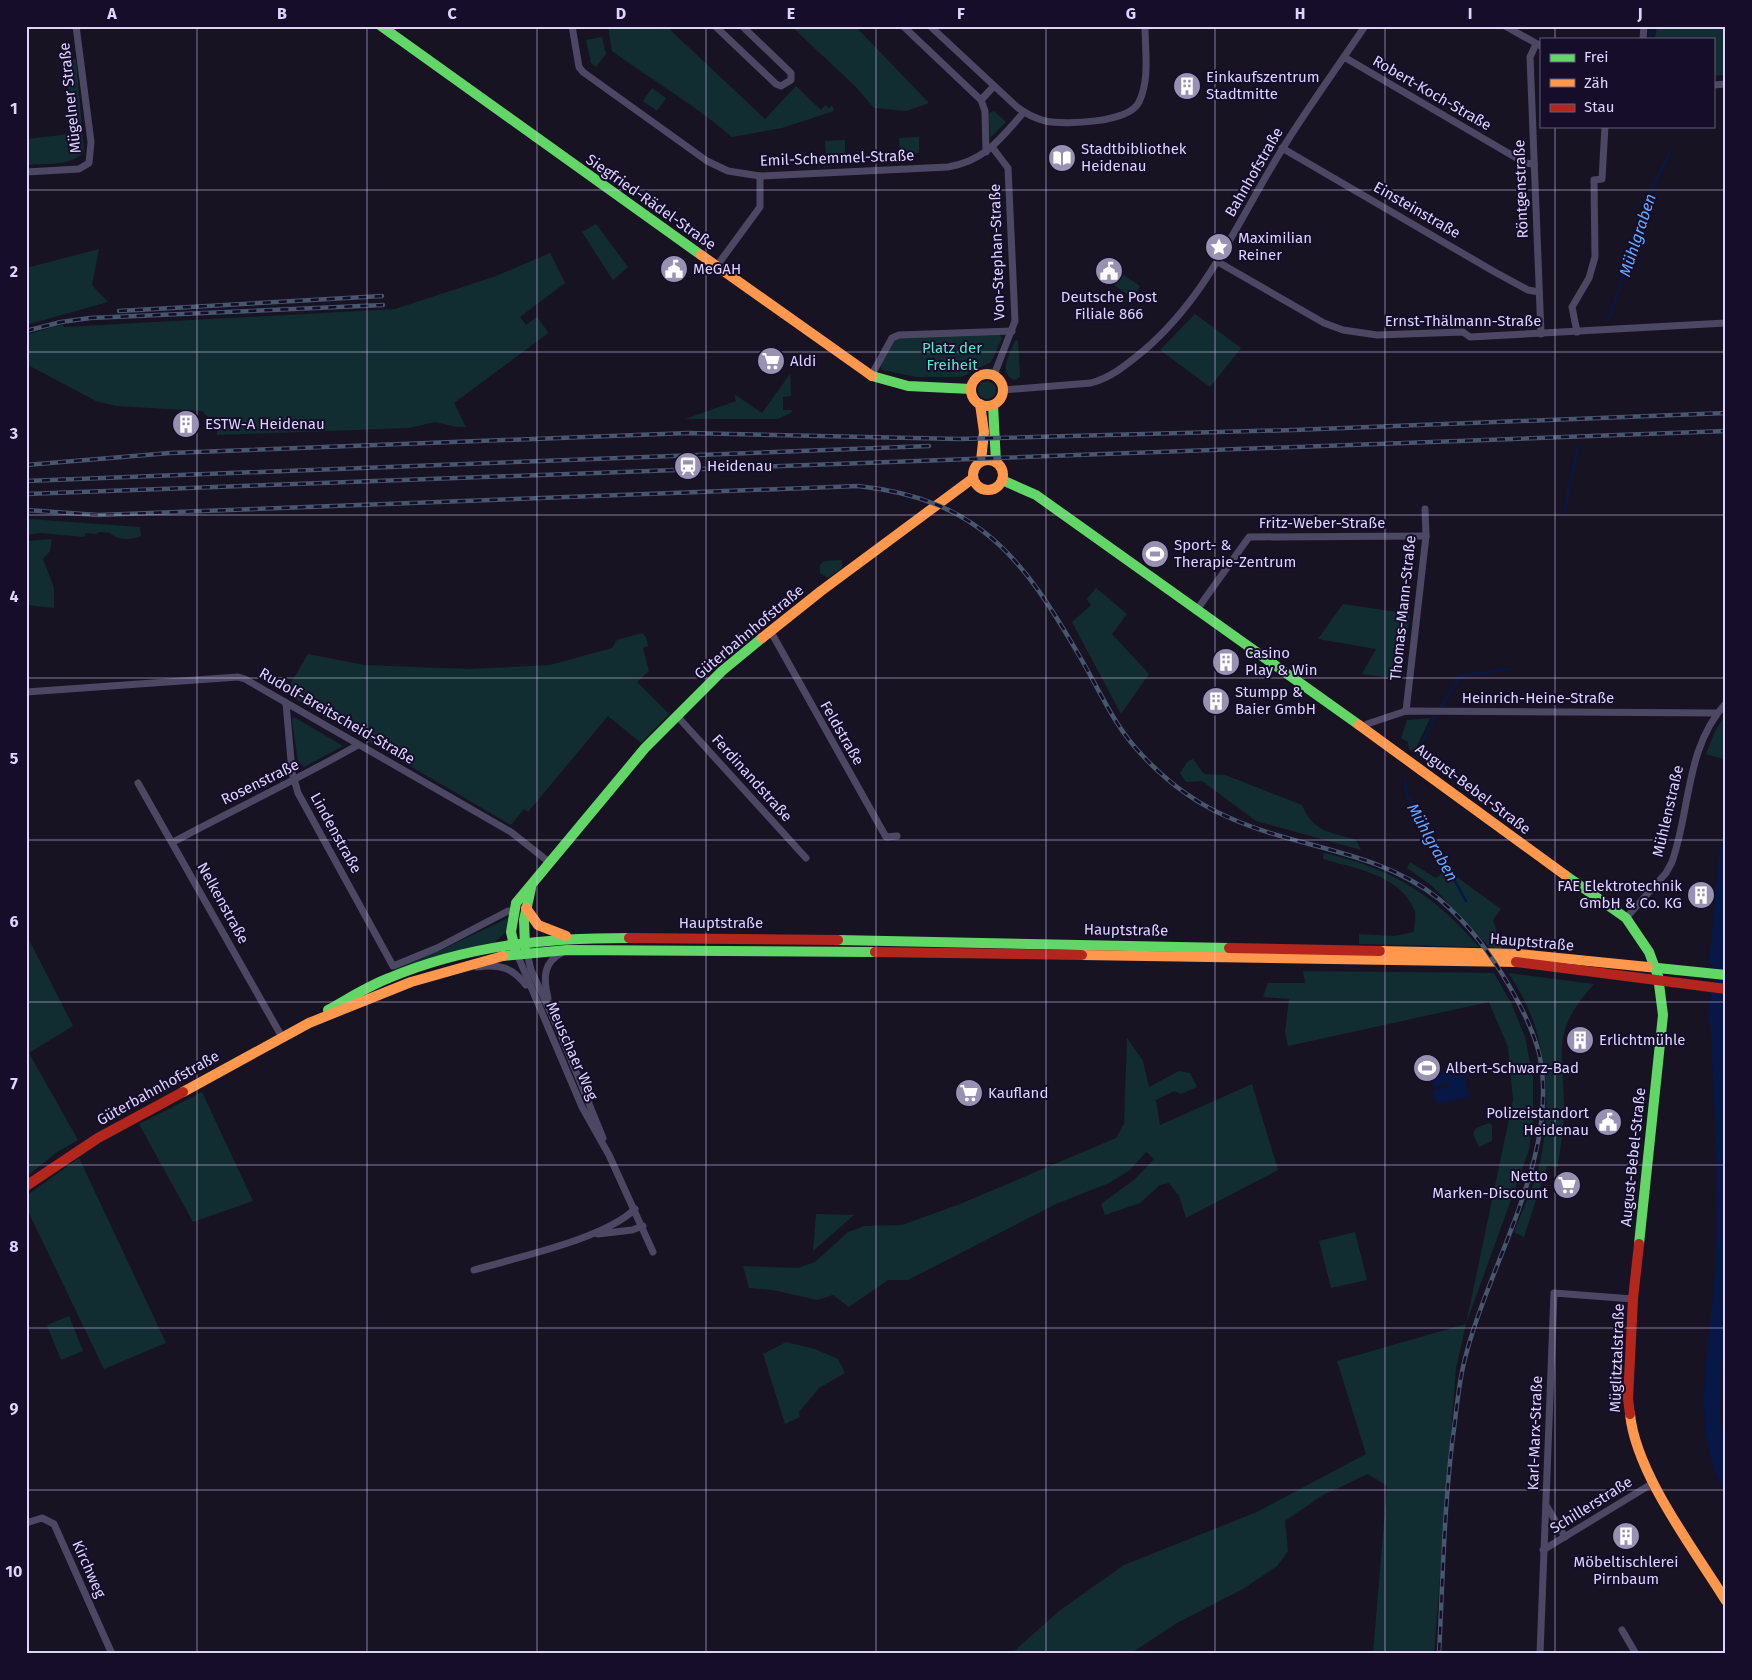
<svg xmlns="http://www.w3.org/2000/svg" width="1752" height="1680" font-family="'Fira Sans',sans-serif">
  <style>
    .green { fill: #112d31 }
    .water { fill: #071846 }
    .lines { fill: none; stroke-linecap: round; stroke-linejoin: round }
    .stream { stroke: #071846; stroke-width: 2.5 }
    .river { stroke: #071846; stroke-width: 15 }
    .street { stroke: #4c4864; stroke-width: 7 }
    .fast { stroke: #63d668; stroke-width: 10 }
    .slow { stroke: #ff974d; stroke-width: 10 }
    .jam { stroke: #b3261e; stroke-width: 10 }
    .rail-casing { stroke: #46576e; stroke-width: 4.5 }
    .rail { stroke: #150d29; stroke-width: 2.5; stroke-dasharray: 8; stroke-linecap: butt }
    .grid { fill: none; stroke: #ded5ff; stroke-width: 1; stroke-opacity: 0.55 }
    .labels { text-anchor: middle; stroke-width: 4; stroke-linejoin: round; paint-order: stroke }
    .poi-label { font-size: 15px; fill: #ded5ff; stroke: #150d29; text-anchor: start }
    .street-label { font-size: 15px; fill: #ded5ff; stroke: #150d29 }
    .park-label { font-size: 15px; fill: #55ebd3; stroke: #150d29 }
    .water-label { font-size: 16px; font-style: italic; fill: #63a8ff; stroke: #150d29 }
    .neatline { fill: none; stroke: #ded5ff; stroke-width: 2 }
    .grid-label { font-size: 16px; text-anchor: middle; font-weight: bold; fill: #ded5ff }
  </style>
  <rect width="100%" height="100%" fill="#181323"/>
  <g class="green">
    <path d="M608,26H666L765,119L796,86L821,110L825,105L829,108L832,105L834,111L782,128L732,137C695,105 652,80 612,51Z"/>
    <path d="M791,26H855L929,103L906,111L874,108L855,86Z"/>
    <path d="M1657,26H1726V75L1713,76V39H1655Z"/>
    <path d="M602,37L606,54L596,67L591,63L586,40Z"/>
    <path d="M76,59L84,151C73,167 44,163 26,165V139L71,134L66,60Z"/>
    <path d="M652,88L666,98L657,111L643,101Z"/>
    <path d="M994,111L1006,122L990,138L989,113Z"/>
    <path d="M919,137V153L900,154L899,138Z"/>
    <path d="M845,140V156L826,157L825,141Z"/>
    <path d="M596,224L628,267L613,280L582,232Z"/>
    <path d="M99,249L92,285L108,302L26,325V268Z"/>
    <path d="M550,253L565,283L520,317L526,325L537,317L548,332L547,334L454,403L466,427H457L435,422L409,428L217,435V417H208L202,411L116,406L96,401L26,364V335L63,324L64,327L395,309L496,276Z"/>
    <path d="M1119,272L1140,286L1133,298L1111,283Z"/>
    <path d="M1195,314L1241,348L1210,387L1160,350Z"/>
    <path d="M999,334L1002,338L991,362L961,377H916L882,370L880,365L894,341L902,337Z"/>
    <path d="M1018,340L1020,377L1015,380C997,374 1010,353 1015,341Z"/>
    <path d="M790,374L791,396L783,397V410H792L791,413L778,419H685L736,401L734,394L762,413Z"/>
    <circle cx="987" cy="390" r="9"/>
    <path d="M29,519L140,527L141,536C133,540 117,541 110,533L99,532L97,534L86,533L84,537L41,533L26,535Z"/>
    <path d="M52,539L50,551L43,559L54,588V608L26,605V541Z"/>
    <path d="M842,560V568L828,578L820,573V565L824,561Z"/>
    <path d="M1096,588L1127,614L1112,634L1149,674L1121,714L1072,622L1091,605L1087,599Z"/>
    <path d="M1343,604L1410,614L1401,679L1362,674L1376,649L1318,639Z"/>
    <path d="M642,633L646,637L648,646L643,648L649,671L637,682L669,714L641,743L608,716L528,812L524,809L511,825L285,693L308,654L364,665L468,669L550,665L612,648L617,640Z"/>
    <path d="M1726,714V760L1706,754L1715,731Z"/>
    <path d="M294,717L343,746L304,767L298,762L292,720Z"/>
    <path d="M1430,718L1414,752L1409,749L1408,742L1401,738L1407,720Z"/>
    <path d="M1193,759L1204,774L1225,775L1302,805C1313,832 1330,832 1356,840L1361,850L1256,821L1202,781L1186,782L1180,773L1188,761Z"/>
    <path d="M1324,853C1393,869 1433,894 1479,947L1359,944V934L1394,936L1414,932C1414,925 1417,914 1414,909C1398,874 1356,869 1323,859Z"/>
    <path d="M1410,862L1436,878L1447,870L1501,909L1493,920L1502,949L1492,950L1431,885L1407,868Z"/>
    <path d="M508,918L506,932L495,942L453,951L394,973L395,969L439,951Z"/>
    <path d="M26,934L73,1026L29,1053L78,1140L57,1152L26,1177Z"/>
    <path d="M1303,971L1494,973L1511,1003L1525,1037L1533,1078V1118L1529,1150L1466,1324L1456,1368L1434,1654H1373L1387,1486L1368,1474L1323,1495L1285,1521L1288,1551L1277,1566L1243,1589L1177,1623L1130,1654H1011L1059,1611L1124,1565L1257,1512L1366,1454L1337,1361L1466,1324L1513,1100L1508,1047L1489,1002L1288,1046L1285,1032L1289,999L1263,997L1268,983H1305Z"/>
    <path d="M1508,973L1594,984C1553,1030 1562,1045 1564,1102C1565,1123 1560,1146 1558,1167L1547,1166L1524,1237L1514,1232C1523,1208 1538,1178 1542,1153C1552,1092 1546,1025 1508,973Z"/>
    <path d="M1127,1038L1143,1061L1149,1087L1179,1071L1190,1073L1197,1087L1181,1094L1174,1091L1156,1100L1160,1125L1252,1084L1278,1170L1186,1218L1179,1196L1169,1183L1160,1185L1140,1203L1105,1215L1101,1204L1135,1179L1154,1159L1146,1152L1130,1170L1109,1183L1056,1204L908,1280H888L849,1307L833,1295L817,1300L773,1290L749,1288L743,1266L798,1268L815,1262L848,1232L865,1226L902,1225L960,1204L1116,1138L1124,1124Z"/>
    <path d="M202,1092L253,1201L193,1222L139,1124Z"/>
    <path d="M1489,1123L1492,1125V1141L1479,1147L1473,1134L1476,1128Z"/>
    <path d="M79,1158L166,1343L104,1369L26,1207V1196Z"/>
    <path d="M816,1214L854,1215L813,1251Z"/>
    <path d="M1355,1232L1367,1280L1331,1288L1319,1241Z"/>
    <path d="M69,1316L83,1351L61,1360L47,1325Z"/>
    <path d="M786,1342L815,1349L838,1359L845,1373L819,1388L799,1412L800,1417L785,1424L763,1354Z"/>
  </g>
  <g class="water">
    <path d="M1726,827V966L1709,964L1720,847Z"/>
    <path d="M1710,997L1726,999V1287L1720,1416L1726,1456V1493C1689,1435 1709,1350 1714,1285C1717,1254 1717,1222 1717,1191C1717,1126 1711,1062 1710,997Z"/>
    <path d="M1463,1063L1469,1066L1471,1070L1470,1074L1464,1077L1469,1097L1437,1104L1433,1090L1449,1087L1448,1084L1433,1087L1431,1078Z"/>
  </g>
  <g class="lines">
    <g class="stream">
      <path d="M1651,39V26"/>
      <path d="M1609,319L1653,185L1670,153"/>
      <path d="M1564,512L1578,445"/>
      <path d="M1417,754L1434,718L1460,676L1509,669"/>
      <path d="M1405,780L1407,795L1466,901"/>
    </g>
    <path class="river" d="M1716,1019L1722,945"/>
    <g class="street">
      <path d="M572,26L579,67L583,72L707,161L728,171L760,176L948,167C985,161 1000,139 1024,112"/>
      <path d="M715,26L776,84L781,86L791,80V73L742,26"/>
      <path d="M903,26L981,100"/>
      <path d="M930,26L1017,107C1026,114 1035,118 1045,121C1065,125 1129,123 1139,102C1150,79 1145,51 1145,26"/>
      <path d="M1505,26L1541,46"/>
      <path d="M1643,39L1644,26"/>
      <path d="M1536,44L1530,57L1541,334"/>
      <path d="M1344,57L1525,163L1534,164"/>
      <path d="M1713,85L1726,84"/>
      <path d="M992,147L1008,168L1015,321L994,375"/>
      <path d="M1282,148L1493,271L1528,290L1539,292"/>
      <path d="M986,152L985,111L981,100L994,86"/>
      <path d="M26,172L79,169L89,163L91,142L76,26"/>
      <path d="M1218,262L1324,323L1343,330L1377,335L1463,332L1470,337L1726,323"/>
      <path d="M716,267L760,207V176"/>
      <path d="M1577,332L1572,307L1589,278L1595,257L1594,180L1602,179L1605,126"/>
      <path d="M871,376L892,338L899,335L1012,331"/>
      <path d="M1003,390L1091,383C1112,377 1126,365 1142,352C1210,295 1240,215 1286,143C1311,103 1339,65 1365,26"/>
      <path d="M1196,611L1249,537L1426,536"/>
      <path d="M771,632L886,837L897,836"/>
      <path d="M26,692L238,677L245,679L511,832L549,862"/>
      <path d="M286,703L292,772L298,793L393,966L437,948L508,911L513,912"/>
      <path d="M1406,711L1426,536L1425,509"/>
      <path d="M677,716L806,858"/>
      <path d="M1364,729L1367,724L1406,711L1717,713"/>
      <path d="M138,783L282,1037"/>
      <path d="M173,842C235,809 298,779 358,745"/>
      <path d="M1626,918L1666,873L1672,862C1691,808 1685,748 1726,703"/>
      <path d="M527,953L531,970L561,1035L603,1138"/>
      <path d="M517,954L582,1107L609,1155L653,1252"/>
      <path d="M477,967C499,964 512,967 526,985"/>
      <path d="M548,998C543,978 543,962 563,952"/>
      <path d="M598,1234L632,1230L643,1226"/>
      <path d="M474,1270C518,1257 604,1239 635,1209"/>
      <path d="M1546,1505L1565,1537"/>
      <path d="M26,1523L42,1518L54,1524L112,1654"/>
      <path d="M1543,1550L1653,1483"/>
      <path d="M1622,1630L1636,1654"/>
      <path d="M1540,1654L1554,1293L1633,1299"/>
    </g>
    <g class="fast">
      <path d="M381,26L701,255"/>
      <path d="M872,376L908,386L971,389"/>
      <path d="M993,405L996,462"/>
      <path d="M1002,480L1036,495L1359,725"/>
      <path d="M1565,875L1626,918L1649,952L1658,976L1663,1015L1639,1244"/>
      <path d="M838,940L1229,948"/>
      <path d="M525,947L524,920L531,888"/>
      <path d="M515,949L511,932L516,903L645,748L722,671L762,638"/>
      <path d="M503,956L567,950L875,952"/>
      <path d="M1648,967L1726,975"/>
      <path d="M328,1010C348,999 368,986 389,978C468,945 544,938 629,938"/>
    </g>
    <g class="slow">
      <path d="M701,255L872,376"/>
      <circle cx="987" cy="390" r="16"/>
      <path d="M980,404L984,432L981,461"/>
      <circle cx="988" cy="475" r="15"/>
      <path d="M762,638L821,591L972,479"/>
      <path d="M1359,725L1565,875"/>
      <path d="M526,908L538,925L566,936"/>
      <path d="M1380,951L1519,954L1648,967"/>
      <path d="M1082,955L1516,962"/>
      <path d="M183,1092L309,1023L411,982L503,956"/>
      <path d="M1630,1414C1636,1474 1694,1549 1726,1601"/>
    </g>
    <g class="jam">
      <path d="M629,938L838,940"/>
      <path d="M1229,948L1380,951"/>
      <path d="M875,952L1082,955"/>
      <path d="M1516,962L1726,989"/>
      <path d="M26,1186L98,1138L183,1092"/>
      <path d="M1630,1414L1628,1399L1633,1299L1639,1244"/>
    </g>
    <g class="rail-casing">
      <g id="rail">
        <path d="M119,311L382,296"/>
        <path d="M26,331L61,322L90,318L383,305"/>
        <path d="M26,465L170,453L688,433L959,439L1294,430L1726,413"/>
        <path d="M26,481L929,446"/>
        <path d="M26,494L1726,431"/>
        <path d="M26,510L98,515L858,486C979,499 1023,558 1080,657C1100,691 1114,726 1142,755C1167,782 1197,804 1230,818C1299,849 1378,850 1439,899C1470,925 1491,954 1511,989C1523,1010 1533,1030 1539,1053C1562,1156 1485,1268 1463,1367C1459,1385 1457,1403 1455,1421C1444,1498 1443,1576 1439,1654"/>
      </g>
    </g>
    <use href="#rail" class="rail"/>
  </g>
  <path class="grid" d="M197,26V1654M367,26V1654M537,26V1654M706,26V1654M876,26V1654M1046,26V1654M1215,26V1654M1385,26V1654M1555,26V39M1555,126V1654M26,190H1726M26,352H1726M26,515H1726M26,678H1726M26,840H1726M26,1002H1726M26,1165H1726M26,1328H1726M26,1490H1726"/>
  <defs>
    <g id="building-disc" transform="scale(1.4375)"><circle r="9.5" fill="#9991b2" stroke="#150d29"/><path d="M-4-6H4V6H1V3H-1V6H-4ZM-2.5-4.3h1.7v1.8h-1.7ZM.8-4.3h1.7v1.8H.8ZM-2.5-1h1.7V.8h-1.7ZM.8-1h1.7V.8H.8Z" fill="#fff"/></g>
    <g id="library-disc" transform="scale(1.4375)"><circle r="9.5" fill="#9991b2" stroke="#150d29"/><path d="M-6-4Q-3-5.5-.7-3.5V5Q-3 3-6 4ZM6-4Q3-5.5 .7-3.5V5Q3 3 6 4Z" fill="#fff"/></g>
    <g id="sight-disc" transform="scale(1.4375)"><circle r="9.5" fill="#9991b2" stroke="#150d29"/><path d="M0-6L1.8-2.2L6-1.7L2.9 1.2L3.7 5.4L0 3.3L-3.7 5.4L-2.9 1.2L-6-1.7L-1.8-2.2Z" fill="#fff"/></g>
    <g id="civic-disc" transform="scale(1.4375)"><circle r="9.5" fill="#9991b2" stroke="#150d29"/><path d="M-.6-6.5H3V-4.5H.6V-3L4-1V1h2V6H-6V1h2V-1L-.6-3ZM-1.2 2.5V6h2.4V2.5Z" fill="#fff"/></g>
    <g id="supermarket-disc" transform="scale(1.4375)"><circle r="9.5" fill="#9991b2" stroke="#150d29"/><path d="M-6-5.5h2.5l.6 2H6L4.5 2H-2.5L-4.4-4H-6ZM-1.5 3.2a1.3 1.3 0 1 0 .1 0ZM3 3.2a1.3 1.3 0 1 0 .1 0Z" fill="#fff"/></g>
    <g id="station-disc" transform="scale(1.4375)"><circle r="9.5" fill="#9991b2" stroke="#150d29"/><path d="M-3-6H3Q5-6 5-4V2Q5 4 3 4L4.5 6H3L1.5 4h-3L-3 6H-4.5L-3 4Q-5 4-5 2V-4Q-5-6-3-6ZM-3.5-4v3h7v-3ZM-3.5 1v1.5H-2V1ZM2 1v1.5H3.5V1Z" fill="#fff"/></g>
    <g id="stadium-disc" transform="scale(1.4375)"><circle r="9.5" fill="#9991b2" stroke="#150d29"/><path d="M0-5a6.5 5 0 1 0 0 10a6.5 5 0 1 0 0-10ZM-3.5-1.8h7v3.6h-7Z" fill="#fff"/></g>
  </defs>
  <g fill-rule="evenodd">
    <use href="#building-disc" x="1187" y="86"/>
    <use href="#library-disc" x="1062" y="158"/>
    <use href="#sight-disc" x="1219" y="247"/>
    <use href="#civic-disc" x="674" y="269"/>
    <use href="#civic-disc" x="1109" y="271"/>
    <use href="#supermarket-disc" x="771" y="361"/>
    <use href="#building-disc" x="186" y="424"/>
    <use href="#station-disc" x="688" y="466"/>
    <use href="#stadium-disc" x="1155" y="554"/>
    <use href="#building-disc" x="1226" y="662"/>
    <use href="#building-disc" x="1216" y="701"/>
    <use href="#building-disc" x="1701" y="895"/>
    <use href="#building-disc" x="1580" y="1040"/>
    <use href="#stadium-disc" x="1427" y="1068"/>
    <use href="#supermarket-disc" x="969" y="1093"/>
    <use href="#civic-disc" x="1608" y="1122"/>
    <use href="#supermarket-disc" x="1567" y="1185"/>
    <use href="#building-disc" x="1626" y="1536"/>
  </g>
  <g class="labels">
    <g class="poi-label">
      <text x="1206" y="82">Einkaufszentrum<tspan x="1206" dy="17">Stadtmitte</tspan></text>
      <text x="1081" y="154">Stadtbibliothek<tspan x="1081" dy="17">Heidenau</tspan></text>
      <text x="1238" y="243">Maximilian<tspan x="1238" dy="17">Reiner</tspan></text>
      <text x="693" y="274">MeGAH</text>
      <text x="1109" y="302" text-anchor="middle">Deutsche Post<tspan x="1109" dy="17">Filiale 866</tspan></text>
      <text x="790" y="366">Aldi</text>
      <text x="205" y="429">ESTW-A Heidenau</text>
      <text x="707" y="471">Heidenau</text>
      <text x="1174" y="550">Sport- &amp;<tspan x="1174" dy="17">Therapie-Zentrum</tspan></text>
      <text x="1245" y="658">Casino<tspan x="1245" dy="17">Play &amp; Win</tspan></text>
      <text x="1235" y="697">Stumpp &amp;<tspan x="1235" dy="17">Baier GmbH</tspan></text>
      <text x="1682" y="891" text-anchor="end">FAE Elektrotechnik<tspan x="1682" dy="17">GmbH &amp; Co. KG</tspan></text>
      <text x="1599" y="1045">Erlichtmühle</text>
      <text x="1446" y="1073">Albert-Schwarz-Bad</text>
      <text x="988" y="1098">Kaufland</text>
      <text x="1589" y="1118" text-anchor="end">Polizeistandort<tspan x="1589" dy="17">Heidenau</tspan></text>
      <text x="1548" y="1181" text-anchor="end">Netto<tspan x="1548" dy="17">Marken-Discount</tspan></text>
      <text x="1626" y="1567" text-anchor="middle">Möbeltischlerei<tspan x="1626" dy="17">Pirnbaum</tspan></text>
    </g>
    <g class="street-label">
      <text transform="translate(1432 93) rotate(30)" y="5">Robert-Koch-Straße</text>
      <text transform="translate(70 98) rotate(-96)" y="5">Mügelner Straße</text>
      <text transform="translate(837 158) rotate(-2)" y="5">Emil-Schemmel-Straße</text>
      <text transform="translate(1254 172) rotate(-60)" y="5">Bahnhofstraße</text>
      <text transform="translate(1521 189) rotate(-92)" y="5">Röntgenstraße</text>
      <text transform="translate(651 202) rotate(35)" y="5">Siegfried-Rädel-Straße</text>
      <text transform="translate(1417 210) rotate(30)" y="5">Einsteinstraße</text>
      <text transform="translate(997 252) rotate(-92)" y="5">Von-Stephan-Straße</text>
      <text x="1463" y="326">Ernst-Thälmann-Straße</text>
      <text x="1322" y="528">Fritz-Weber-Straße</text>
      <text transform="translate(1403 608) rotate(-84)" y="5">Thomas-Mann-Straße</text>
      <text transform="translate(749 632) rotate(-40)" y="5">Güterbahnhofstraße</text>
      <text x="1538" y="703">Heinrich-Heine-Straße</text>
      <text transform="translate(337 716) rotate(30)" y="5">Rudolf-Breitscheid-Straße</text>
      <text transform="translate(842 733) rotate(60)" y="5">Feldstraße</text>
      <text transform="translate(752 778) rotate(48)" y="5">Ferdinandstraße</text>
      <text transform="translate(260 782) rotate(-26)" y="5">Rosenstraße</text>
      <text transform="translate(1473 789) rotate(37)" y="5">August-Bebel-Straße</text>
      <text transform="translate(1668 811) rotate(-77)" y="5">Mühlenstraße</text>
      <text transform="translate(336 833) rotate(61)" y="5">Lindenstraße</text>
      <text transform="translate(223 903) rotate(61)" y="5">Nelkenstraße</text>
      <text x="721" y="928">Hauptstraße</text>
      <text transform="translate(1126 930) rotate(1)" y="5">Hauptstraße</text>
      <text transform="translate(1532 942) rotate(5)" y="5">Hauptstraße</text>
      <text transform="translate(572 1051) rotate(66)" y="5">Meuschaer Weg</text>
      <text transform="translate(158 1088) rotate(-29)" y="5">Güterbahnhofstraße</text>
      <text transform="translate(1633 1157) rotate(-84)" y="5">August-Bebel-Straße</text>
      <text transform="translate(1617 1358) rotate(-88)" y="5">Müglitztalstraße</text>
      <text transform="translate(1535 1433) rotate(-88)" y="5">Karl-Marx-Straße</text>
      <text transform="translate(1591 1505) rotate(-32)" y="5">Schillerstraße</text>
      <text transform="translate(89 1569) rotate(66)" y="5">Kirchweg</text>
    </g>
    <g class="park-label">
      <text x="952" y="353">Platz der<tspan x="952" dy="17">Freiheit</tspan></text>
    </g>
    <g class="water-label">
      <text transform="translate(1637 235) rotate(-72)" y="6">Mühlgraben</text>
      <text transform="translate(1433 842) rotate(61)" y="6">Mühlgraben</text>
    </g>
  </g>
  <rect width="1752" height="1680" fill="none" stroke="#150d29" stroke-width="55"/>
  <rect x="1540" y="38" width="175" height="90" fill="#150d29" stroke="#655d7f"/>
  <rect x="1550" y="54" width="25" height="8" fill="#63d668" stroke="#655d7f"/>
  <text x="1584" y="62" font-size="15" fill="#ded5ff">Frei</text>
  <rect x="1550" y="79" width="25" height="8" fill="#ff974d" stroke="#655d7f"/>
  <text x="1584" y="88" font-size="15" fill="#ded5ff">Zäh</text>
  <rect x="1550" y="104" width="25" height="8" fill="#b3261e" stroke="#655d7f"/>
  <text x="1584" y="112" font-size="15" fill="#ded5ff">Stau</text>
  <rect x="28" y="28" width="1696" height="1624" class="neatline"/>
  <g class="grid-label">
    <text x="112" y="19">A</text>
    <text x="282" y="19">B</text>
    <text x="452" y="19">C</text>
    <text x="621" y="19">D</text>
    <text x="791" y="19">E</text>
    <text x="961" y="19">F</text>
    <text x="1131" y="19">G</text>
    <text x="1300" y="19">H</text>
    <text x="1470" y="19">I</text>
    <text x="1640" y="19">J</text>
    <text x="14" y="114">1</text>
    <text x="14" y="277">2</text>
    <text x="14" y="439">3</text>
    <text x="14" y="602">4</text>
    <text x="14" y="764">5</text>
    <text x="14" y="927">6</text>
    <text x="14" y="1089">7</text>
    <text x="14" y="1252">8</text>
    <text x="14" y="1414">9</text>
    <text x="14" y="1577">10</text>
  </g>
</svg>
